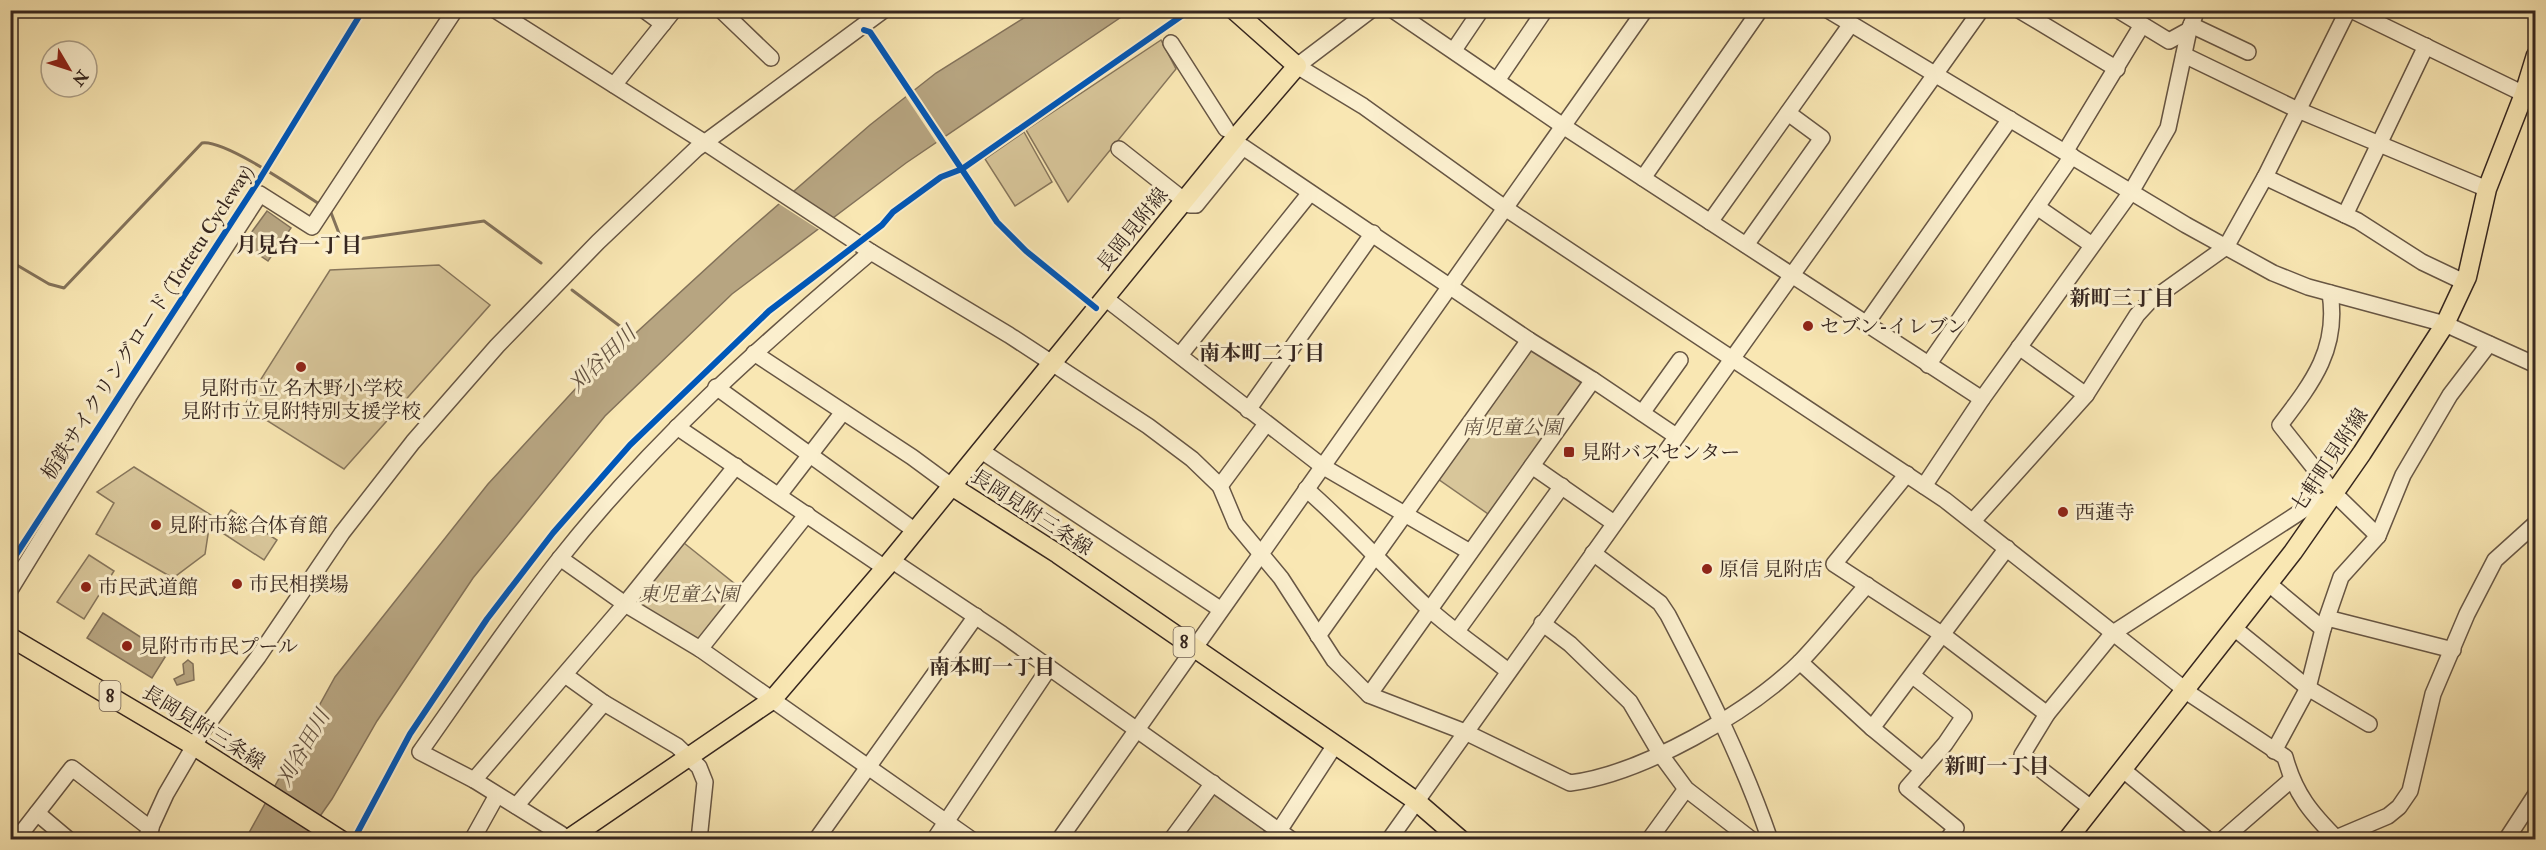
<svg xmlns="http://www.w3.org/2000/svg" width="2546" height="850" font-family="'IM FELL Double Pica','Noto Serif JP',serif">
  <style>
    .green { fill: #d8c69a; stroke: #87765c; stroke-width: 1.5 }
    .water { fill: #b7a581; stroke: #83725a; stroke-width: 1.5 }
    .pier { fill: #f9e7b3 }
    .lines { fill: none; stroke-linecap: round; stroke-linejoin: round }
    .stream { stroke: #83725a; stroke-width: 3 }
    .minor-casing { stroke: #675644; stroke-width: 18 }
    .major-casing { stroke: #36261f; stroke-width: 21 }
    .minor { stroke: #fbefce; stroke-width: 15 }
    .major { stroke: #f9e7b3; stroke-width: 18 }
    .cycleway-casing { stroke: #fbefce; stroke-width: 10 }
    .cycleway { stroke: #0057b8; stroke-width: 6 }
    .poi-dot { fill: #8f2418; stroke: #fbefce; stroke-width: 2 }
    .labels { text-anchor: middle; stroke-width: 6; stroke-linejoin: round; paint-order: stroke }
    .shield { fill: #fbefce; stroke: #716254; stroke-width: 1.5 }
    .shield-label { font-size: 18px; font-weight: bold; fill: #36261f }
    .street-label { font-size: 20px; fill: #36261f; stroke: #fbefce }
    .poi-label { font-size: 20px; fill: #36261f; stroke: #fbefce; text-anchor: start }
    .park-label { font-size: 20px; font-style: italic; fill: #5e4e3e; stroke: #fbefce }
    .neighbourhood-label { font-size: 21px; font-weight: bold; fill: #36261f; stroke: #fbefce }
    .water-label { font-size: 21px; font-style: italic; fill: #635241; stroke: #fbefce }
  </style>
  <rect width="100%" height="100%" fill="#f9e7b3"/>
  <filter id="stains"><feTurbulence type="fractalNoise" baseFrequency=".00333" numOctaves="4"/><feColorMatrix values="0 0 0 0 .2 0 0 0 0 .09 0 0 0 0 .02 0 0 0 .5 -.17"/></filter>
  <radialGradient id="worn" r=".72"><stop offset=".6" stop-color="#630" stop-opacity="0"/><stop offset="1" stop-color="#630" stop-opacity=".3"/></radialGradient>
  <g class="green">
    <path d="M1161,40L1176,69L1068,202L1026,130Z"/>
    <path d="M1024,132L1052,182L1015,206L985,159Z"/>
    <path d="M439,265L490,305L344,469L244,406L330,270Z"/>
    <path d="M1529,346L1584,385L1491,516L1438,479Z"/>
    <path d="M134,467L211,515L205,554L173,578L96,534L114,503L97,492Z"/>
    <path d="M231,510L277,540L264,560L218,530Z"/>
    <path d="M684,543L740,588L699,642L634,603V599Z"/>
    <path d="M89,555L114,571L84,619L57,602Z"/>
    <path d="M1213,794L1264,830L1265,835L1262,839L1175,840Z"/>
  </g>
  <g class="water">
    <path d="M1035,11H1130L906,163L732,294L605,416L473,578L377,721L332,799L304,839L245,840L335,677L488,484L578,386L734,243L870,125L936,73Z"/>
    <path d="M267,211L291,228L268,261L243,244Z"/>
    <path d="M103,613L167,654L152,678L87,638Z"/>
    <path d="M188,660L193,664L194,680L177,685L174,679L184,674L183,664Z"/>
  </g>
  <g class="pier">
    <path d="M912,88L947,139L938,145L904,94Z"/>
    <path d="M780,199L825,228L821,231L776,202Z"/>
  </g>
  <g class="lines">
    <g class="stream">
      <path d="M330,210L340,236L352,240L484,221L541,263"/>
      <path d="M10,261L49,284L64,288L202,143C224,139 299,191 321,205"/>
      <path d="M572,290L633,336"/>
    </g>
    <g class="minor-casing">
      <g id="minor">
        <path d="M495,10L704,142L871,252L1009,335L1148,426L1192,459L1220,486L1236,524L1281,578L1334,660L1369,695L1465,732L1570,783C1642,774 1750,712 1801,661C1824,637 1845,610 1867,585"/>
        <path d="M644,10L663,24"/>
        <path d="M721,10L771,58"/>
        <path d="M1371,10L1297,66L1363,106L1505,208L1945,500L2193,696L2285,757C2295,794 2311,813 2338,840"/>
        <path d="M1393,10L1563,126L1982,399"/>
        <path d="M1828,10L2186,225L2273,273L2308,287L2445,324L2536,365"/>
        <path d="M2019,10L2117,69"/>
        <path d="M2118,10L2169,41L2189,30"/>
        <path d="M2351,10L2524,94"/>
        <path d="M2191,25L2248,52"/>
        <path d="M1171,43L1226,129"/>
        <path d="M1454,50L1481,10"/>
        <path d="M2184,55L2298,110L2487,189"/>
        <path d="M1498,79L1545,10"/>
        <path d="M614,85L674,10"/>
        <path d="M1119,149L1190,205H1196L1243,147L1529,340L1593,380"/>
        <path d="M2065,152L2142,25"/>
        <path d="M2265,177L2358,221L2422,262L2464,282"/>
        <path d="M1643,178L1760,10"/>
        <path d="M2037,207L2092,245"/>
        <path d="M2345,215L2426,46"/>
        <path d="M1710,222L1851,24"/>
        <path d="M1746,245L1822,138L1788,113"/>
        <path d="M2330,293C2339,349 2312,383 2280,425L2334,493L2378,536"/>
        <path d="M1105,298L1322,466L1470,552"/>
        <path d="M1866,324L2010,119"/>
        <path d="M2019,347L2086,395"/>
        <path d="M754,353L912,457L950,485"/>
        <path d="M1180,355L1310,193"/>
        <path d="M1928,365L2072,156"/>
        <path d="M716,387L914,530"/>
        <path d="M1248,410L1373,233"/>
        <path d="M1642,413L1680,360"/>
        <path d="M677,427L885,568"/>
        <path d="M980,450L1220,609"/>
        <path d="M1532,466L1614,523"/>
        <path d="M1907,474L1834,564L1943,635L2047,714"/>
        <path d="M1220,486L1266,424"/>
        <path d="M1924,486L1982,399L2131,192L2168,128L2189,30L2197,10"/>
        <path d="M1306,489C1349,526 1386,569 1428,608C1453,631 1482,650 1508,671"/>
        <path d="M779,495L843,412"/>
        <path d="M1973,521L2086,395L2137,315L2149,302L2226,247L2265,177L2348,10"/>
        <path d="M1593,553L1660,603L1668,615C1706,688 1743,761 1770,840"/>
        <path d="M560,558L625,604L700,649L972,840"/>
        <path d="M891,560L1002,634L1292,840"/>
        <path d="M2269,584L2323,629"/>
        <path d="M10,590L129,396L260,194L312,227L455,10"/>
        <path d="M2327,618L2453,650"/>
        <path d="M1542,623L1570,644L1630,702L1661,755L1686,789L1752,840"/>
        <path d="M2234,628L2308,688L2369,724"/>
        <path d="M1457,631L1562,486"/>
        <path d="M1318,636L1529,340"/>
        <path d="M700,649L807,514"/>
        <path d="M1800,662L1872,728L1923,770"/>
        <path d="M565,675L604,703L677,746L699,767L705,782L699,840"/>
        <path d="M1913,676L1964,716L1945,744L1907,788L1956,828L1947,840"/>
        <path d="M1369,695L1593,380L1676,436"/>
        <path d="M1872,728L2007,548"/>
        <path d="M2274,751L2308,688L2323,629L2341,577L2378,536L2403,475L2450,395L2489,344"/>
        <path d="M2122,769L2208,840"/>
        <path d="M474,780L625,604L736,466"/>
        <path d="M516,806L604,703"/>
        <path d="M2091,808L2022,755L2047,714L2113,633L2311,505L2331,498"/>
        <path d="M37,813L69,840"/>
        <path d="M2336,838L2388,816L2399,807L2410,791L2433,694L2467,614L2495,560L2536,523"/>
        <path d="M16,840L72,768L151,829"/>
        <path d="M145,840L166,794L204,729L258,657L342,533L413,442L497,346L598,242L696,149L884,10"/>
        <path d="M472,840L497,795"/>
        <path d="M565,840L561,834L474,780L420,752C466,687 511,620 561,557C651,443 760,346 871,252"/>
        <path d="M816,840L976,616"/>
        <path d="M934,840L1049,668"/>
        <path d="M1059,840L1645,10"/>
        <path d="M1171,840L1213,783"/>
        <path d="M1273,840L1335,745"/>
        <path d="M1389,840L1981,10"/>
        <path d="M1649,840L1686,789"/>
        <path d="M2222,840L2291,780"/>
        <path d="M2506,840L2536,794"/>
      </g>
    </g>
    <g class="major-casing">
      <g id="major">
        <path d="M950,485L1058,554L1366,766L1416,801L1461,840"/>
        <path d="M10,637L194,746L341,840"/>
        <path d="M567,840L772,700L885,568L1236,137L1297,66L1234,10"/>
        <path d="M2067,840L2293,552L2362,453L2445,324L2467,277L2487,189L2524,94L2536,55"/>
      </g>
    </g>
    <use href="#minor" class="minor"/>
    <use href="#major" class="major"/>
    <g class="cycleway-casing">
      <g id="cycleway">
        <path d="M864,30L870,32L997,222L1026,251L1096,308"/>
        <path d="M10,564L261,177L363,10"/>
        <path d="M354,839L410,734L487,619L553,533L630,445L769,311L882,225L893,212L941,177L962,169L1190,10"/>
      </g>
    </g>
    <use href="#cycleway" class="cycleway"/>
  </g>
  <g class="poi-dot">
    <circle cx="1808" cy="326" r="6"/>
    <circle cx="301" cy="367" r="6"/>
    <rect x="1563" y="446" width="12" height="12" rx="3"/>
    <circle cx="2063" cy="512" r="6"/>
    <circle cx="156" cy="525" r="6"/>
    <circle cx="1707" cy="569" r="6"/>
    <circle cx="237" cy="584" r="6"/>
    <circle cx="86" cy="587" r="6"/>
    <circle cx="127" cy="646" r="6"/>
  </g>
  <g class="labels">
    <g class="shield">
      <rect x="1173.5" y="627" width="21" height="30" rx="4.5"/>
      <rect x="99.5" y="681" width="21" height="30" rx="4.5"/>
    </g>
    <g class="shield-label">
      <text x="1184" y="648">8</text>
      <text x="110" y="702">8</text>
    </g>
    <g class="street-label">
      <text transform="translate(1132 229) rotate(-51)" y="7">長岡見附線</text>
      <text transform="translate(147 322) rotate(-57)" y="7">栃鉄サイクリングロード (Tottetu Cycleway)</text>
      <text transform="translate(2329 460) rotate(-56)" y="7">七軒町見附線</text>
      <text transform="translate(1032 512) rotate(33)" y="7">長岡見附三条線</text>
      <text transform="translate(204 727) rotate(32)" y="7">長岡見附三条線</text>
    </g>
    <g class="poi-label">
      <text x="1820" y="333">セブン-イレブン</text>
      <text x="301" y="395" text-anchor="middle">見附市立 名木野小学校<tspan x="301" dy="23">見附市立見附特別支援学校</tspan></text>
      <text x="1581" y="459">見附バスセンター</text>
      <text x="2075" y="519">西蓮寺</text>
      <text x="168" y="532">見附市総合体育館</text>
      <text x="1719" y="576">原信 見附店</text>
      <text x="249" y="591">市民相撲場</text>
      <text x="98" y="594">市民武道館</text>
      <text x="139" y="653">見附市市民プール</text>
    </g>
    <g class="park-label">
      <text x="1512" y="434">南児童公園</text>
      <text x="689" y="601">東児童公園</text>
    </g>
    <g class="neighbourhood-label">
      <text x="299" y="252">月見台一丁目</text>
      <text x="2122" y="305">新町三丁目</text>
      <text x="1262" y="360">南本町二丁目</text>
      <text x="992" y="674">南本町一丁目</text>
      <text x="1997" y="773">新町一丁目</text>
    </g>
    <g class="water-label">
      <text transform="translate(602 359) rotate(-44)" y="7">刈谷田川</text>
      <text transform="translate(303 748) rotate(-60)" y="7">刈谷田川</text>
    </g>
  </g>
  <rect width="2546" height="850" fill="none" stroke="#f9e7b3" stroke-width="36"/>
  <rect x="12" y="12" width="2522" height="826" fill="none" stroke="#36261f" stroke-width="3"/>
  <rect x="18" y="18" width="2510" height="814" fill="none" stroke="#36261f" stroke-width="1.5"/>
  <g transform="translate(69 69) rotate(129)"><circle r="28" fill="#fbefce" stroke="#ac9f88" stroke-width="1.5"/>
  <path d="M0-4.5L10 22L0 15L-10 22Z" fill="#8f2418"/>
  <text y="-9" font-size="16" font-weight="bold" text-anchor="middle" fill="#36261f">N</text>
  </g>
  <rect width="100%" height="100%" filter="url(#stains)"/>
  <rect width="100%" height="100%" fill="url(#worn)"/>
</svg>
